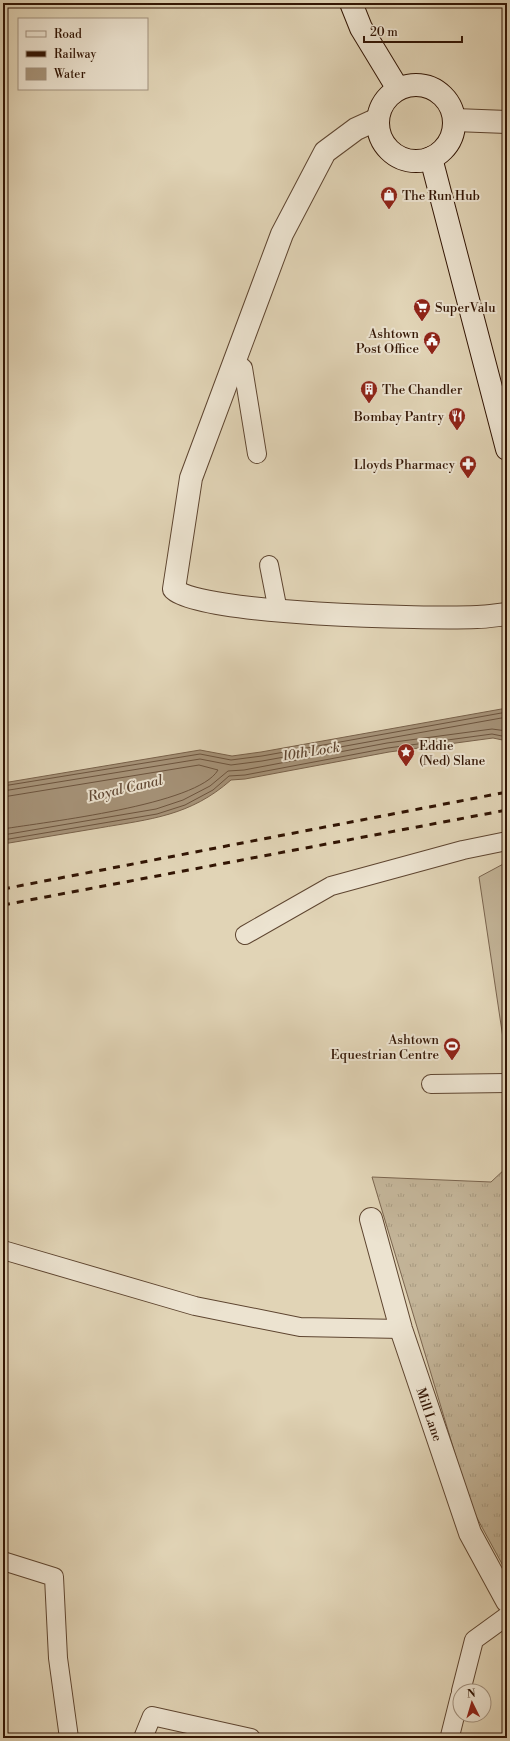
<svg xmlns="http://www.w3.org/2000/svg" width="510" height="1741" font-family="'Libre Bodoni',serif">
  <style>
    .grass { fill: url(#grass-tufts); stroke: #7a644e }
    .pitch { fill: #c3b498; stroke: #7a644e }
    .water { fill: #a69379; stroke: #78614a }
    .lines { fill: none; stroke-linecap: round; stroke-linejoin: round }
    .shore { stroke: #6c543e; stroke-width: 1 }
    .lane-casing { stroke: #5e4530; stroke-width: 20 }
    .street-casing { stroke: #5e4530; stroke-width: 24 }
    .secondary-casing { stroke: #321504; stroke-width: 24 }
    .lane { stroke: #ece3d0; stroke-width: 18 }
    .street { stroke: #ece3d0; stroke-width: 22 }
    .secondary { stroke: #ece3d0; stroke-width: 22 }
    .rail { stroke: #321504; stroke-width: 3; stroke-dasharray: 7 7; stroke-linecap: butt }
    .labels { text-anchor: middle; stroke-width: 4; stroke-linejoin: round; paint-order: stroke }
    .poi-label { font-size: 13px; fill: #321504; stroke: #ece3d0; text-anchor: start }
    .street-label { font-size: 13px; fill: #321504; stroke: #ece3d0 }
    .water-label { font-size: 14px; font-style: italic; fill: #604733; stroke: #ece3d0 }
  </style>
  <defs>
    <pattern id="grass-tufts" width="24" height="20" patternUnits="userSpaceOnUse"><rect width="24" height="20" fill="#c3b498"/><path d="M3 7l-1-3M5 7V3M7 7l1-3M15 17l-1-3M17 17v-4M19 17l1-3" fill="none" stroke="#a89a81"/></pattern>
  </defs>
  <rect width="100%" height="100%" fill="#e1d4b6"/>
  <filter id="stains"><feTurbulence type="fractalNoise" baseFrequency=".005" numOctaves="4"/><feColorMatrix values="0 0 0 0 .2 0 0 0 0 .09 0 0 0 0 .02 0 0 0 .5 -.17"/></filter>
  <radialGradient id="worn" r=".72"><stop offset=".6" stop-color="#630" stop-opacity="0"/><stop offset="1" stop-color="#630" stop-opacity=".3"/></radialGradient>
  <path class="grass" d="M507,1167V1573L471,1507L372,1177L491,1182Z"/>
  <path class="pitch" d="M507,862V1065L479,877Z"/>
  <path class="water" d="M507,708V741L493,738L389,752L245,779L231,780C190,816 151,819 99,828C67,833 35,839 3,844V783L200,750L232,756L261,752Z"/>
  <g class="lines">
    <g class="shore">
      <path d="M3,786L200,754L231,760L262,756L507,712"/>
      <path d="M3,791L200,759L231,765L262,761L507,717"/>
      <path d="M3,797L199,765L218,770C198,805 45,822 3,829"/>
      <path d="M3,835L156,809L183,800L210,786L228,771L244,770L387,743L492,729L507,731"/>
      <path d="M3,840L157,814L185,805L213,790L229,776L245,775L388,748L492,734L507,737"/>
    </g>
    <g class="lane-casing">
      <g id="lane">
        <path d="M233,361L243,368L257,454"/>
        <path d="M269,565L278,611"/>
        <path d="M245,935L331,886L463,850L507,841"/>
        <path d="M431,1084L507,1083"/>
        <path d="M3,1250L195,1306L300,1327L401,1329"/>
        <path d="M3,1561L54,1577L58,1658L69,1738"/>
        <path d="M461,1691L474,1640L507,1616"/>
        <path d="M450,1736L460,1696"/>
        <path d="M143,1738L152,1716L251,1738"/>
      </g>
    </g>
    <g class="street-casing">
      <g id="street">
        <path d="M378,119L356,129L325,152L282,234L191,478L174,589C199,615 431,619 477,617C487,617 497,615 507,614"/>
        <path d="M455,120L507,122"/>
        <path id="s1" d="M371,1219L401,1329L470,1533L507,1601"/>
      </g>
    </g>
    <g class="secondary-casing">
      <g id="secondary">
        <path d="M351,3L361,28L398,89"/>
        <circle cx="416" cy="123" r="38"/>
        <path d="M431,158L507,449"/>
      </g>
    </g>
    <use href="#lane" class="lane"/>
    <use href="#street" class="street"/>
    <use href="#secondary" class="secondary"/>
    <g class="rail">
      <path d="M3,889L507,792"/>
      <path d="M3,905L507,810"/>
    </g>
  </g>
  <defs>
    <g id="shop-pin" transform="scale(0.9)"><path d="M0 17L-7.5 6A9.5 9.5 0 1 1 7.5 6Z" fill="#8f2418" stroke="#ece3d0"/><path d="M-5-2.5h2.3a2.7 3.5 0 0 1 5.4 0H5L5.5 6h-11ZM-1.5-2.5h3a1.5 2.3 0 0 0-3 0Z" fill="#fff"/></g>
    <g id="supermarket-pin" transform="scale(0.9)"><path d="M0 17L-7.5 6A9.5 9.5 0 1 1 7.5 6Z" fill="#8f2418" stroke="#ece3d0"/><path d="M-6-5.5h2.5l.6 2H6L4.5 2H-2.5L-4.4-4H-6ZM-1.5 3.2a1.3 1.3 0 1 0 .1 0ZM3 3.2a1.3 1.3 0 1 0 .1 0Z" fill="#fff"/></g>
    <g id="civic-pin" transform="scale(0.9)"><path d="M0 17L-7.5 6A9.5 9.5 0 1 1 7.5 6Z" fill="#8f2418" stroke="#ece3d0"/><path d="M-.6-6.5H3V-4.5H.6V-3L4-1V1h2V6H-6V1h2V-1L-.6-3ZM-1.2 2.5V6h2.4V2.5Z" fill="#fff"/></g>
    <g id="building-pin" transform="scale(0.9)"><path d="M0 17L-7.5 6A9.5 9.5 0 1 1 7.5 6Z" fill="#8f2418" stroke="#ece3d0"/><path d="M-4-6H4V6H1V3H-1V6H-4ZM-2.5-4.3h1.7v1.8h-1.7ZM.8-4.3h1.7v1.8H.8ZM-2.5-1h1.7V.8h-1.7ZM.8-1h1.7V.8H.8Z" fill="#fff"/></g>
    <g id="restaurant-pin" transform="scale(0.9)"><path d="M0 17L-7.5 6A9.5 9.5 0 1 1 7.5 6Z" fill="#8f2418" stroke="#ece3d0"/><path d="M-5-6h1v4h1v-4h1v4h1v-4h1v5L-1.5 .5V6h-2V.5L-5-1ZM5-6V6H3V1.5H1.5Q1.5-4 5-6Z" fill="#fff"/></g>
    <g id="pharmacy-pin" transform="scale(0.9)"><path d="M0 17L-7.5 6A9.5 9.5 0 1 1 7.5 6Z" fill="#8f2418" stroke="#ece3d0"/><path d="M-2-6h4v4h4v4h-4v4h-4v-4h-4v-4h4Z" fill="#fff"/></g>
    <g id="sight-pin" transform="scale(0.9)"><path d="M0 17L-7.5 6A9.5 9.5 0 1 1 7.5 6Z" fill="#8f2418" stroke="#ece3d0"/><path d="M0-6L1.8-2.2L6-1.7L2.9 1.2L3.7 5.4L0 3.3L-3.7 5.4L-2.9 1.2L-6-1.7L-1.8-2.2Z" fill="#fff"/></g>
    <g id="stadium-pin" transform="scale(0.9)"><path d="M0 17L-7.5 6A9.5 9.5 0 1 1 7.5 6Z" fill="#8f2418" stroke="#ece3d0"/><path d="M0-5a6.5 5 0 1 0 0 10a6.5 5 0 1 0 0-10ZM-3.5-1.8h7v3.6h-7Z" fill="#fff"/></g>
  </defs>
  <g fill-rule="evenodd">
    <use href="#shop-pin" x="389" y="195"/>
    <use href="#supermarket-pin" x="422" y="307"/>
    <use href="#civic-pin" x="432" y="340"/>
    <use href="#building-pin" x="369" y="389"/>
    <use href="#restaurant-pin" x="457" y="416"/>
    <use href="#pharmacy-pin" x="468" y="464"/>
    <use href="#sight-pin" x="406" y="752"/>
    <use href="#stadium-pin" x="452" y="1046"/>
  </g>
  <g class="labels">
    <g class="poi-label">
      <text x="402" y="200">The Run Hub</text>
      <text x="435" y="312">SuperValu</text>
      <text x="419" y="338" text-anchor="end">Ashtown<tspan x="419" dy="15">Post Office</tspan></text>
      <text x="382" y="394">The Chandler</text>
      <text x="444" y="421" text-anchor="end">Bombay Pantry</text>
      <text x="455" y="469" text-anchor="end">Lloyds Pharmacy</text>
      <text x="419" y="750">Eddie<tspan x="419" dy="15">(Ned) Slane</tspan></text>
      <text x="439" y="1044" text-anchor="end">Ashtown<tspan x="439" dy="15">Equestrian Centre</tspan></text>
    </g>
    <g class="street-label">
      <text dy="5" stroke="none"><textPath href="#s1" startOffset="204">Mill Lane</textPath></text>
    </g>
    <g class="water-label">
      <text transform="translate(311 751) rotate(-9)" y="5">10th Lock</text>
      <text transform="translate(125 788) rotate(-13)" y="5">Royal Canal</text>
    </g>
  </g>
  <rect width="510" height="1741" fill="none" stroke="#e1d4b6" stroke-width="16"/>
  <rect x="4" y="4" width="502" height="1733" fill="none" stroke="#321504" stroke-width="2"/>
  <rect x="8" y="8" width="494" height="1725" fill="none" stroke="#321504"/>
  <rect x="18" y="18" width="130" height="72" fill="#ece3d0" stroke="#a2917e"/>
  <rect x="26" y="31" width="20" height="6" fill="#ece3d0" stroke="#a2917e"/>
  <text x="54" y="38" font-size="12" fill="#321504">Road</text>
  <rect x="26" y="51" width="20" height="6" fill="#321504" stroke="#a2917e"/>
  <text x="54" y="58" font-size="12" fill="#321504">Railway</text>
  <rect x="26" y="68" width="20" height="12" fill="#a69379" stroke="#a2917e"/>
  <text x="54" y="78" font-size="12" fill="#321504">Water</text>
  <g transform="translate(472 1703) rotate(355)"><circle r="19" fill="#ece3d0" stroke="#a2917e"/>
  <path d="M0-3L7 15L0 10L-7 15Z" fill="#8f2418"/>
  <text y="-6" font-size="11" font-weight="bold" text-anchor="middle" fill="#321504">N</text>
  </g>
  <path d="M364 36v6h98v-6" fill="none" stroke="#321504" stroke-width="2"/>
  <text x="370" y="36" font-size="12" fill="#321504" stroke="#ece3d0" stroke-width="3" paint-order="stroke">20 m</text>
  <rect width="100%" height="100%" filter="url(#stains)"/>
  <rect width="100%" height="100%" fill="url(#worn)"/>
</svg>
